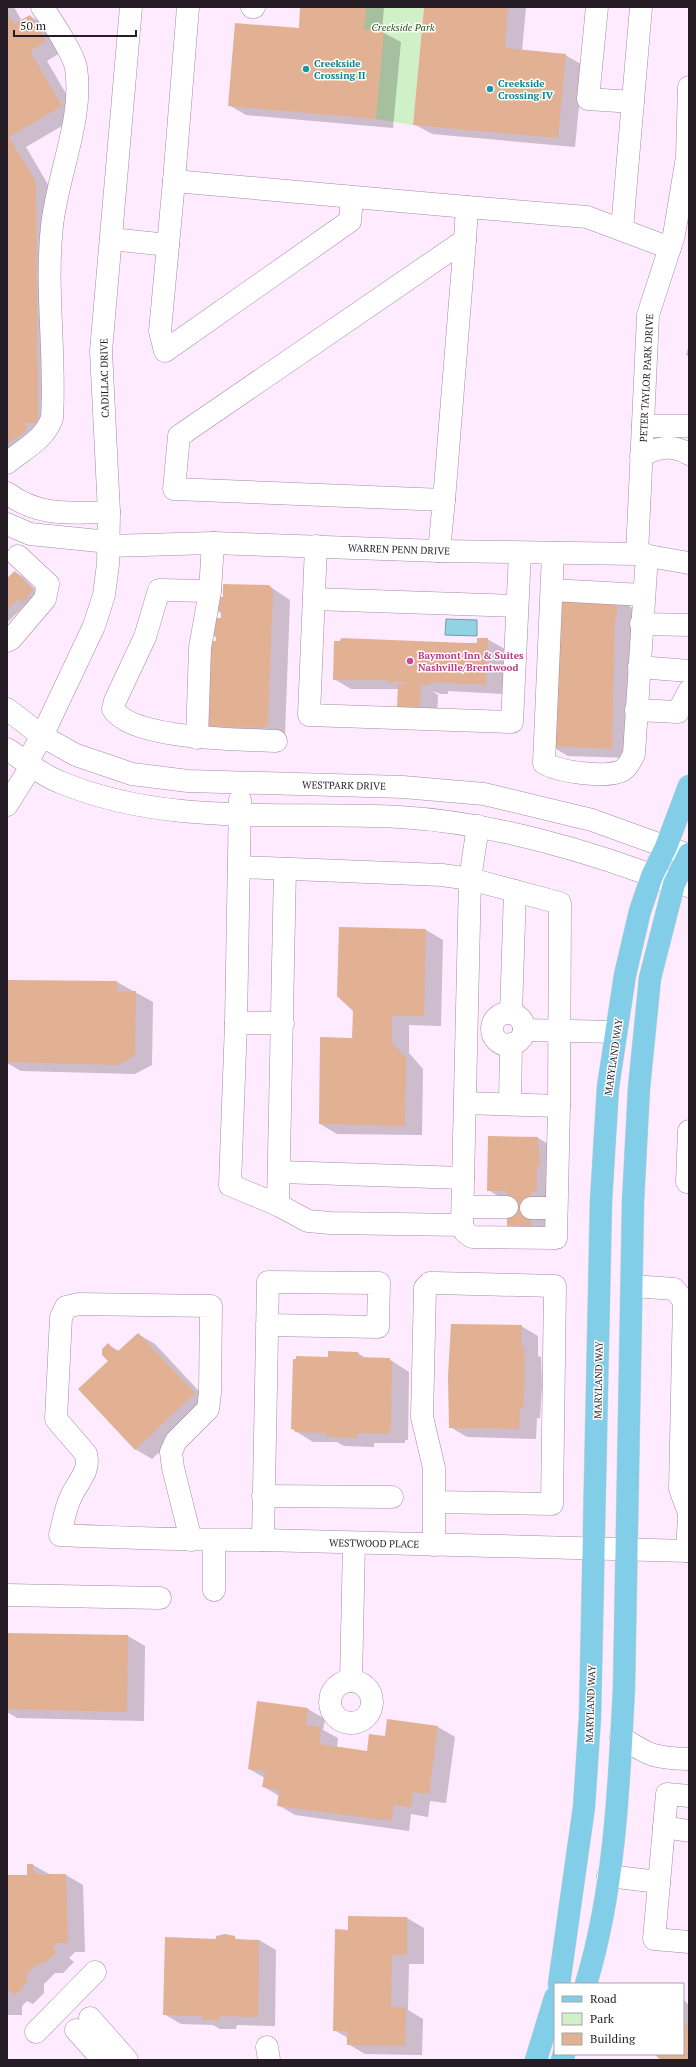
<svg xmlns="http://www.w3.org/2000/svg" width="696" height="2067" font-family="'PT Serif',serif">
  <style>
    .built { fill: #ffebff; fill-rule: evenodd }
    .green { fill: #d0f1c7 }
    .water { fill: #91d3e2; stroke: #719caa }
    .shadow { fill: #0003 }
    .building { fill: #e2b193 }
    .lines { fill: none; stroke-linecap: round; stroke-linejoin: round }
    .minor-casing { stroke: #a38ba4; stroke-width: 23 }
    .major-casing { stroke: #d8d6d8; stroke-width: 23 }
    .minor { stroke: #fff; stroke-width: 22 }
    .major { stroke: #82cde7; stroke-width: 22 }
    .culture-dot { fill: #0f9aa8; stroke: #fff; stroke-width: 1.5 }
    .hotel-dot { fill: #d1479c; stroke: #fff; stroke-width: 1.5 }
    .labels { text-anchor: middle; stroke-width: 3; stroke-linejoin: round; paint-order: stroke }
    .park-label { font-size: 10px; font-style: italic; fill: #275319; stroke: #fff }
    .culture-label { font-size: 10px; font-weight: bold; fill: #0d838f; stroke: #fff; text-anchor: start }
    .street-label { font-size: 10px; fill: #261c26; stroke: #fff }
    .hotel-label { font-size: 10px; font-weight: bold; fill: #b23c85; stroke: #fff; text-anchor: start }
  </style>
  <rect width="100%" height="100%" fill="#fff9ff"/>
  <path class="built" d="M7,7H689V2060H7ZM555,1984H683V2054H555Z"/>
  <path class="green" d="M366,7H424L413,125L376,119L364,29Z"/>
  <path class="water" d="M446,619L477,620V636L445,635Z"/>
  <g class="shadow">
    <path d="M7,7H14L22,21L30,16L47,26L63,51L47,61L79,116L26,147L53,193L55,432L7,454Z"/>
    <path d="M301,7H384L382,32L401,42L393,128L246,115L229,105L300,29Z"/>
    <path d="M425,7H526L522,51L565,55L583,65L575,147L432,134L414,124Z"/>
    <path d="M689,345V356L686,355Z"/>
    <path d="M15,572L23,577L41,595L26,604L7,623V580Z"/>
    <path d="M269,586L290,600L285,734L282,738L227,736L209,726L210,696L206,693L208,655L217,642V638L213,635L222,619V614L214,609L223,598Z"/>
    <path d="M617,599L634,609L629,758L568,756L551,746Z"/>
    <path d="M487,639L505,649L503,694L448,691V694H441L432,691L438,695L437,718H416L399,689H351L334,679L478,644Z"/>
    <path d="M426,930L443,940L441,1026L409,1025V1053L423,1069L422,1135L337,1134L320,1124L353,1039Z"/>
    <path d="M7,981L117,982L153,1002L152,1065L135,1074L21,1071L7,1063Z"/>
    <path d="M538,1138L555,1148L548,1236H525L508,1226L505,1200L488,1190Z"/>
    <path d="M521,1326L538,1336V1356L541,1357L542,1387L540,1418H537L536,1439L467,1437L450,1427Z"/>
    <path d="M138,1334L155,1344L211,1404L152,1459L135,1449L109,1361L108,1345L119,1351Z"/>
    <path d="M358,1353L367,1359H389L409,1372L408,1440H405V1443H374V1447L344,1446L337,1442H313L292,1429L329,1358Z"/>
    <path d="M7,1634L128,1636L145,1646L144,1721L17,1718L7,1712Z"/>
    <path d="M308,1709L325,1719L323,1730L338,1738L337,1748L368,1752L386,1737L388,1720L438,1727L455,1737L446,1803L430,1801L428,1817L411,1814L409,1831L295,1815L278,1805L279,1796L264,1787L265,1778L249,1769Z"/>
    <path d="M28,1865H33L51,1875H66L83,1885L85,1952H75L69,1958L74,1962L63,1973H55L44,1984V1993L33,2004L27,2001L22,2006V2015H7V1876H28Z"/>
    <path d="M349,1917L407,1918L424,1928V1964H409L408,2010L423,2019L422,2055L365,2054L348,2044V2038L334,2030L349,1931Z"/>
    <path d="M225,1935L240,1940H259L276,1950L275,2026L237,2025L236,2029H220L213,2025L181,2024L164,2014L217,1940Z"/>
    <path d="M683,1998L689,2006V2060H661L657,2054H683Z"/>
  </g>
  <g class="building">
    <path d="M300,7H366L364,29L384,31L376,119L228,106L235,23L299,28Z"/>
    <path d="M424,7H508L505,48L566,54L558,138L413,125Z"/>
    <path d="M7,13L14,24L30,15L46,41L30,51L62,106L9,137L36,182L38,423H26V431L7,444Z"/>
    <path d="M15,571L33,590L27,595L29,597L23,603L18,599L7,610V578Z"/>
    <path d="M223,584L269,585L273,590L268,724L264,728L208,726L210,694H205L207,654H211L204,653V640L216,641V636H212V618H221V610L213,609V597H223Z"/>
    <path d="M555,596L617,598V619H615L612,749L550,746Z"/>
    <path d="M341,638L466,643H477V638H488L486,685L431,682V685H422V683L415,682L421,684L420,709L397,708L398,684H404V682L395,681L394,683H387V680H333L334,641H340Z"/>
    <path d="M339,927L426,929L424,1016H392V1043L406,1058L405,1126L319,1124L320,1037L352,1038L353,1011L337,996Z"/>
    <path d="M7,980L117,981V991H136L135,1055L118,1065L7,1062Z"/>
    <path d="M488,1136L538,1137L540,1166H537V1191H532L531,1227L507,1226V1191H487Z"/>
    <path d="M451,1324L522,1325L521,1346H524L525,1377L523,1409H520L519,1429L449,1428L448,1376Z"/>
    <path d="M138,1333L195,1393L135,1450L78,1389L108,1361L102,1355V1349L108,1343L117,1352Z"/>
    <path d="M328,1351L358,1352V1357L390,1358V1361H392L391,1431H388V1434L357,1433V1438L326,1437V1433L295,1432L294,1429H291L293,1359H296V1356L328,1357Z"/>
    <path d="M7,1633L128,1635L127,1712L7,1709Z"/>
    <path d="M257,1701L308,1708L306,1725L321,1727L319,1744L367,1751L369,1734L385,1736L387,1719L438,1726L429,1794L413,1792L411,1807L394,1805L391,1821L277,1806L279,1790L262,1787L265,1771L248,1769Z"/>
    <path d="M27,1864H33V1870L37,1874H66L68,1943H57L53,1947L57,1952L45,1963L37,1964L27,1974V1983L15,1995L10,1990L7,1993V1875H27Z"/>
    <path d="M348,1916L407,1917V1955H392L391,2007L406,2008L405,2046L347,2045V2031H333L335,1929L348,1930Z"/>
    <path d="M225,1934L235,1936V1939L259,1940L258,2017L220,2016L219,2020H201L202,2016L163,2015L165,1937L216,1939V1936Z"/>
    <path d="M683,2020L689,2028V2060H660L655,2054H683Z"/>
  </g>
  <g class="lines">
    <g class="minor-casing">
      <g id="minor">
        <path d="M252,7H254"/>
        <path d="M597,7L588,99L633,102"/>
        <path d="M174,181L188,7"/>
        <path d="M352,197L350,221L165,351L160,331L174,181L467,207"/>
        <path d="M622,229L641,7"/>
        <path d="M111,239L168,245"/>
        <path d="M643,426H689"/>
        <path d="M641,456C658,447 672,444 689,454"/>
        <path d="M7,463C24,449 45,439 52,418C56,354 45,290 52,226C57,176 84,118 76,68C74,55 51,19 42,7"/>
        <path d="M7,493C39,517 71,513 109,512"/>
        <path d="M444,500L465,240"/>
        <path d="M7,524L30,534L109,542"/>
        <path d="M213,543L210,591L159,590L145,637L115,701L113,709C132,740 241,739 276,741"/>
        <path d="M109,546L213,543L439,551L637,554L689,563"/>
        <path d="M316,546L309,715L512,722L520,553"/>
        <path d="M439,551L444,500L174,489L179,436L465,240L467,207L587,217L670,248"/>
        <path d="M553,553L544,763C559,772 609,779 623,770C629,766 631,760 634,754L647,555"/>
        <path d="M637,554L648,315L674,235L687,157L689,87"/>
        <path d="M552,590L643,595"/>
        <path d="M314,599L517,606"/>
        <path d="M641,624L689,625"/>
        <path d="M7,641L11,639L45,599L48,584L18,556"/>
        <path d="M639,667L689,671"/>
        <path d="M7,709L42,736L76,755L132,774L188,781L403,787L484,794L592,820L683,853"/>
        <path d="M636,710L678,712L689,691"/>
        <path d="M197,738L200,648L210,591"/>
        <path d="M7,749C24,760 41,775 60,782C167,827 286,811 399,817C489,822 591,851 674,884L689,886"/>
        <path d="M27,762L42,736L94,626L104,595L108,564L109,512L101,351L131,7"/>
        <path d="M240,800L236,1023L230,1185L278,1205"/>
        <path d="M7,805L32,765"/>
        <path d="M239,867L442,875L470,879L560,903L559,1106L556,1238L472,1237L465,1232L462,1225L470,879L478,826"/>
        <path d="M285,869L278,1205L308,1221L330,1223L462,1225"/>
        <path d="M511,1013L515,891"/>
        <circle cx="508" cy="1029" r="16"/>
        <path d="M236,1023H283"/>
        <path d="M524,1030L616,1032"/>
        <path d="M465,1103L559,1106"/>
        <path d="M510,1104L511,1044"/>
        <path d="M689,1131L687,1182H689"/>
        <path d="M280,1172L463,1178"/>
        <path d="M463,1207H507"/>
        <path d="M531,1208H556"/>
        <path d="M633,1286L674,1289L684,1301L680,1489L689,1513"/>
        <path d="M263,1496L392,1497"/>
        <path d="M434,1502L552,1504L555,1286L435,1283H430L425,1288L422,1417L434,1468V1545"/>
        <path d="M191,1540L173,1468L171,1452L176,1441L208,1409L210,1393L211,1306L79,1304L66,1307L61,1317L56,1419L86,1454C91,1472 76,1483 70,1499C65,1510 63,1523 60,1535C128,1538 195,1540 263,1540L689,1551"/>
        <path d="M263,1540L268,1282L379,1283L378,1327L267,1325"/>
        <path d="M687,1551L689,1517"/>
        <path d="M214,1590V1540"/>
        <path d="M7,1595L160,1598"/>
        <circle cx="351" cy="1702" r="21"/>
        <path d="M351,1681L354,1543"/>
        <path d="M621,1737C649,1756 655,1758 689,1759"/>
        <path d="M689,1796L667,1794L654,1939L689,1942"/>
        <path d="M664,1827L689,1831"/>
        <path d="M608,1876L659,1882"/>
        <path d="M90,2018L127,2060"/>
        <path d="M76,2030L103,2060"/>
        <path d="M36,2032L95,1972"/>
        <path d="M267,2047L269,2060"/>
      </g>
    </g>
    <g class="major-casing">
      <g id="major">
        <path d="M559,1984L584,1807L590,1717L601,1201L608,1087L625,975L640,911L652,876L666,847L689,786"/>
        <path d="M586,1984C615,1888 619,1786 624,1687L633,1202L639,1088L650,978L674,884L689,854"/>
        <path d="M536,2060L555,1998"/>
        <path d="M562,2060L564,2054"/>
      </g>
    </g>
    <use href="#minor" class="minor"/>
    <use href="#major" class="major"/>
  </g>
  <g class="culture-dot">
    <circle cx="306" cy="69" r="4"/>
    <circle cx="490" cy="89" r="4"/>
  </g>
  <circle class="hotel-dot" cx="410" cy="661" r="4"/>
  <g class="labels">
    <g class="park-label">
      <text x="403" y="31">Creekside Park</text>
    </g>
    <g class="culture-label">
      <text x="314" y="67">Creekside<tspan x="314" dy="12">Crossing II</tspan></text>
      <text x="498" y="87">Creekside<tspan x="498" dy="12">Crossing IV</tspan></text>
    </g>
    <g class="street-label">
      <text transform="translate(104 378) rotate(-91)" y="4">CADILLAC DRIVE</text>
      <text transform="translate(646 378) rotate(-87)" y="4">PETER TAYLOR PARK DRIVE</text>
      <text transform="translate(399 549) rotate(2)" y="4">WARREN PENN DRIVE</text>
      <text transform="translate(344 785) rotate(1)" y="4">WESTPARK DRIVE</text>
      <text transform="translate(613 1057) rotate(-82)" y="4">MARYLAND WAY</text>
      <text transform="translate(598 1380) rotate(-89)" y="4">MARYLAND WAY</text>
      <text transform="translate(374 1543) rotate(1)" y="4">WESTWOOD PLACE</text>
      <text transform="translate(590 1704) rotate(-88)" y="4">MARYLAND WAY</text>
    </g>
    <g class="hotel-label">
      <text x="418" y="659">Baymont Inn &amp; Suites<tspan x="418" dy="12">Nashville/Brentwood</tspan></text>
    </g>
  </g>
  <rect width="696" height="2067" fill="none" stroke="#261c26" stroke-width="16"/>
  <rect x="554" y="1983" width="130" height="72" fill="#ffffff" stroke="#a8a4a8"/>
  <rect x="562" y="1996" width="20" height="6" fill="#82cde7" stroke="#a8a4a8"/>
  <text x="590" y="2003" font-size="12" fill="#261c26">Road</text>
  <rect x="562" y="2013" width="20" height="12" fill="#d0f1c7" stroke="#a8a4a8"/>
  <text x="590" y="2023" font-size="12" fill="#261c26">Park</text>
  <rect x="562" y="2033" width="20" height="12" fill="#e2b193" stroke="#a8a4a8"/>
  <text x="590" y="2043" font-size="12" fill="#261c26">Building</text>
  <path d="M14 30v6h122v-6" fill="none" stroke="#261c26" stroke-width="2"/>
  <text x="20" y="30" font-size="12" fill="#261c26" stroke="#ffffff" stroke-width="3" paint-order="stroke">50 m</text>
</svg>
